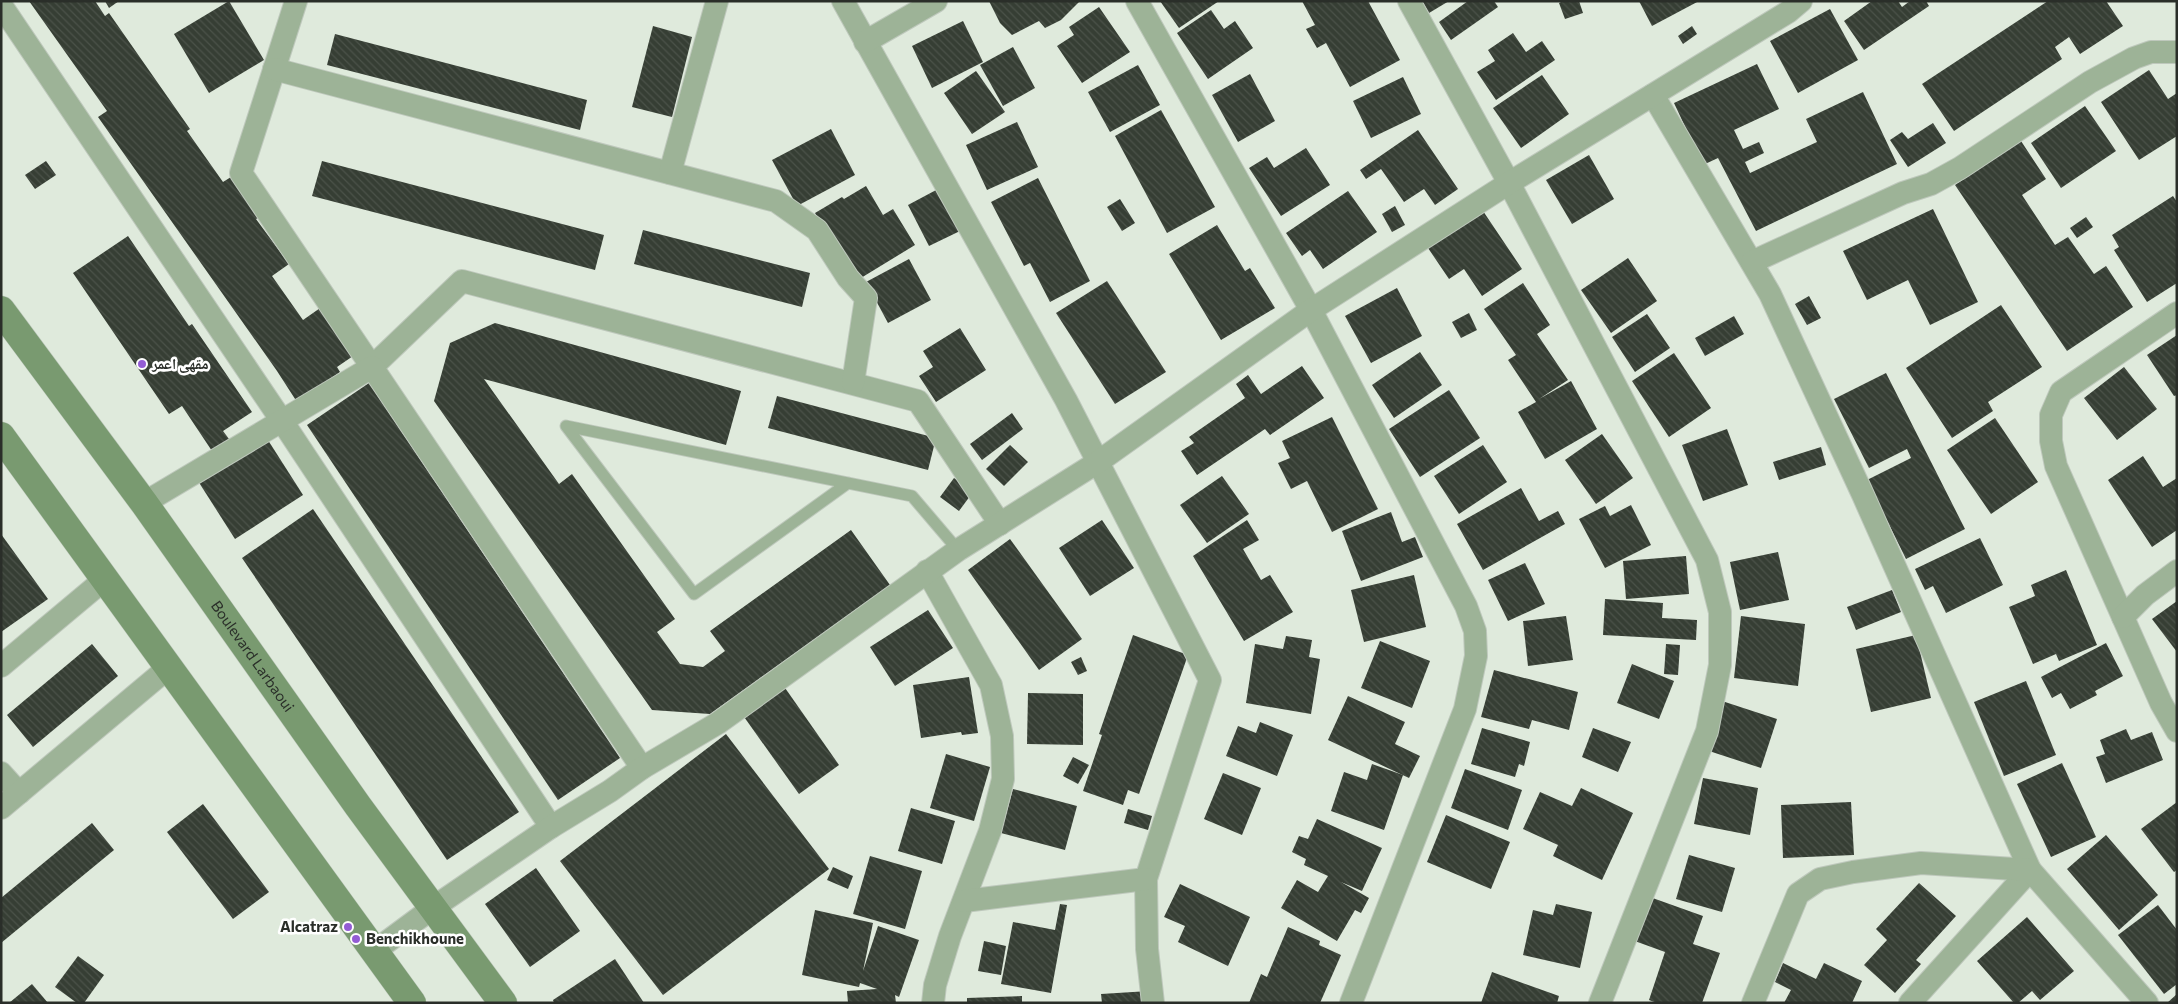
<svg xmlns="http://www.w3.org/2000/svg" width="2178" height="1004" font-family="Commissioner,'Noto Naskh Arabic',sans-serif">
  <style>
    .building { fill: url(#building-back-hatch) }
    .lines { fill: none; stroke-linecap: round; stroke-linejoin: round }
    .lane-casing { stroke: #bec8bc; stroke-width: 13 }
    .street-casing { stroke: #bec8bc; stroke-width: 24 }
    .secondary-casing { stroke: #bec8bc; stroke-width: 29 }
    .lane { stroke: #9db397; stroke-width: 11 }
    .street { stroke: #9db397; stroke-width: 22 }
    .secondary { stroke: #799a70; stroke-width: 28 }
    .poi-dot { fill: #935cd4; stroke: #fff; stroke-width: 2 }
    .labels { text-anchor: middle; stroke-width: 5; stroke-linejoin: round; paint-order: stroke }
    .poi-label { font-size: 15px; font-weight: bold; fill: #2a2e29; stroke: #fff; text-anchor: start }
    .street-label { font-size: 15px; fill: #2a2e29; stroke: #fff }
  </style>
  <defs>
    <pattern id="building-back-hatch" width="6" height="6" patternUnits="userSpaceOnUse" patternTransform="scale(1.25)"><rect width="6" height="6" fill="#363e34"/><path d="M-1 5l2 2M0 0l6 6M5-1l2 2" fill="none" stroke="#4b5249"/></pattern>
  </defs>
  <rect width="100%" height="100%" fill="#dfeadc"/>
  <g class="building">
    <path d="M29,1H95L105,16L109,13L190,129L187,131L223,182L231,177L260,217L256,219L289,264L272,276L303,320L323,306L356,354L337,367L340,372L297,402L277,371L98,117L107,111Z"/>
    <path d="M105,1H119L109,8Z"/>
    <path d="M229,1L264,60L209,93L174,34Z"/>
    <path d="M989,1H1080L1061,20L1045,28L1039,21L1012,35L1000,23Z"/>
    <path d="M1160,1H1219L1179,28Z"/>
    <path d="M1302,1H1368L1400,60L1350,87L1326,43L1317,48L1306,29L1315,25Z"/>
    <path d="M1422,1H1449L1429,13Z"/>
    <path d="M1468,1H1494L1498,7L1451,40L1439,22Z"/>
    <path d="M1563,1H1579L1583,13L1565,19L1559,3Z"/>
    <path d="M1639,1H1699L1652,26Z"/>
    <path d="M1872,1H1898L1902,7L1910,1H1926L1929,6L1864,50L1844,21Z"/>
    <path d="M2048,1H2106L2123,26L2080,54L2069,37L2055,47L2062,59L1954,131L1922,84Z"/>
    <path d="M1099,7L1130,52L1082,83L1057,46L1074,35L1069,27Z"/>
    <path d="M1830,9L1858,60L1798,93L1770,41Z"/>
    <path d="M1211,10L1224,29L1235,21L1253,48L1208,79L1177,33Z"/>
    <path d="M963,21L983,62L932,88L912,46Z"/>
    <path d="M653,26L692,37L672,117L632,107Z"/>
    <path d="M1692,26L1697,34L1683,44L1678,36Z"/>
    <path d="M1513,33L1526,52L1542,41L1555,60L1496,100L1477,72L1495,61L1488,50Z"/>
    <path d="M335,34L587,100L580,130L327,65Z"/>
    <path d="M1013,47L1035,88L1003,106L980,65Z"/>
    <path d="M1757,64L1779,109L1734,130L1743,149L1759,142L1764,153L1745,162L1750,173L1817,142L1806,119L1863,92L1897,164L1756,231L1718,158L1703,165L1674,103Z"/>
    <path d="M1138,65L1160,105L1110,132L1088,92Z"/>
    <path d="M2149,70L2168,99L2177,93V136L2139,160L2101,102Z"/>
    <path d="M976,71L1005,112L972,134L944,93Z"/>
    <path d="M1250,74L1275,121L1238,142L1212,95Z"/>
    <path d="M1542,75L1569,114L1521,148L1493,108Z"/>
    <path d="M1403,77L1421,114L1371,138L1353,101Z"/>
    <path d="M2085,106L2116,151L2061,188L2031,143Z"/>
    <path d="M1161,110L1215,207L1167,233L1115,136Z"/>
    <path d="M1017,122L1038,167L987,190L966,145Z"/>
    <path d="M1933,123L1946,143L1908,167L1890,140L1902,132L1908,139Z"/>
    <path d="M831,129L855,175L797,206L772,160Z"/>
    <path d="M1418,130L1458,189L1435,205L1424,189L1404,202L1381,169L1366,179L1360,170Z"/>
    <path d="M2021,141L2046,179L2022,195L2055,245L2068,237L2094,274L2106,266L2133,307L2067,351L1955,185Z"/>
    <path d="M1306,148L1330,185L1281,216L1249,168L1267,157L1274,168Z"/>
    <path d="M1589,155L1614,199L1572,224L1546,180Z"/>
    <path d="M46,161L56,175L35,189L25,175Z"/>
    <path d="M322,161L604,235L595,270L312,196Z"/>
    <path d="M1038,178L1090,281L1050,302L1030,263L1024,266L991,202Z"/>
    <path d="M866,186L883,215L893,209L915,245L856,281L815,213L842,197L844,199Z"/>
    <path d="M938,189L960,231L929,246L908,205Z"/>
    <path d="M1348,191L1377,232L1323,269L1310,250L1302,256L1286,233Z"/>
    <path d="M2173,196L2177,202V283L2147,302L2114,250L2119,247L2112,235Z"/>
    <path d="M1120,199L1135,223L1122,231L1107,207Z"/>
    <path d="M1395,206L1405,225L1392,232L1382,214Z"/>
    <path d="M1933,209L1978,302L1930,325L1908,280L1867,300L1843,251Z"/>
    <path d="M1483,211L1522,269L1482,296L1464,269L1449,279L1428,248Z"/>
    <path d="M2086,217L2093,227L2077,238L2070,228Z"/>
    <path d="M1217,225L1245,271L1250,268L1275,308L1221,340L1169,254Z"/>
    <path d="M643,230L810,273L802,307L634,264Z"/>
    <path d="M128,236L189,326L192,324L252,412L223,431L229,439L212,451L182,406L169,414L73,273Z"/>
    <path d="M1628,258L1657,301L1611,333L1581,290Z"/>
    <path d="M909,259L931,300L888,323L866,282Z"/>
    <path d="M1107,281L1166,372L1115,404L1056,313Z"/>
    <path d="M1523,283L1550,325L1537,334L1568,380L1539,399L1571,381L1597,429L1545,459L1518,412L1536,402L1508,360L1516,355L1484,309Z"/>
    <path d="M1397,288L1422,336L1371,363L1345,316Z"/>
    <path d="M1809,296L1821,318L1807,325L1795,304Z"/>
    <path d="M2001,305L2042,367L1988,402L1993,411L1952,438L1906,368Z"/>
    <path d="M1469,313L1477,330L1461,338L1452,322Z"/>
    <path d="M1647,314L1670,348L1635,372L1612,337Z"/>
    <path d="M1734,316L1744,334L1705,356L1695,338Z"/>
    <path d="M495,323L741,391L726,445L484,379L559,484L572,474L675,619L657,632L680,664L703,667L725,651L710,631L851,530L890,585L710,714L652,710L434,401L450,343Z"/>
    <path d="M960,328L986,370L936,402L919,376L933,367L923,351Z"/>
    <path d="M2177,335V395L2174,396L2147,355Z"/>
    <path d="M1420,352L1442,385L1394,418L1372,385Z"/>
    <path d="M1674,353L1711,408L1669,437L1632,381Z"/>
    <path d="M1302,366L1324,398L1270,435L1265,429L1197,475L1181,451L1194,443L1189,437L1245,398L1236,384L1248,375L1261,394Z"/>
    <path d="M2124,367L2157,409L2117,440L2084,398Z"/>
    <path d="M1886,373L1965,529L1906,559L1867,480L1911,458L1907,449L1869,468L1834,399Z"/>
    <path d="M369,383L620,758L558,800L307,425Z"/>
    <path d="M1449,390L1480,438L1420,477L1389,429Z"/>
    <path d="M777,396L936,438L928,470L768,428Z"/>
    <path d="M1012,413L1023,429L982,460L970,444Z"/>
    <path d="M1332,417L1378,509L1332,532L1307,481L1291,489L1278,463L1290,458L1282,441Z"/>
    <path d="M1995,418L2038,482L1991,514L1947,450Z"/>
    <path d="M1727,429L1748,485L1703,501L1682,445Z"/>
    <path d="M1602,434L1633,478L1596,504L1565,460Z"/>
    <path d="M266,437L303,495L235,539L198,481Z"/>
    <path d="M1010,445L1028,462L1004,486L986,469Z"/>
    <path d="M1483,445L1507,482L1459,514L1434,476Z"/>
    <path d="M1821,447L1826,465L1779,480L1773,462Z"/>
    <path d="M2143,456L2163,487L2177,478V530L2152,547L2108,480Z"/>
    <path d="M1222,476L1249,514L1207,543L1180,505Z"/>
    <path d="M954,478L973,492L959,511L940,497Z"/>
    <path d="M1521,488L1539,521L1558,511L1565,524L1483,570L1457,524Z"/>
    <path d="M1631,505L1651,545L1605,568L1579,519L1605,506L1610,516Z"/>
    <path d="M313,509L519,812L447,860L242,558Z"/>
    <path d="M1391,512L1402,542L1415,537L1423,557L1361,581L1342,531Z"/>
    <path d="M1102,520L1134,568L1090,596L1059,548Z"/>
    <path d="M1247,520L1259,540L1243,549L1261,580L1270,575L1293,612L1244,641L1193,556Z"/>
    <path d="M1,534L48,599L1,632Z"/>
    <path d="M1980,538L2003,585L1946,613L1933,586L1925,590L1915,569Z"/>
    <path d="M1010,539L1082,639L1039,670L968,570Z"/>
    <path d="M1778,552L1789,600L1740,610L1730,562Z"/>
    <path d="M1686,556L1689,594L1626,599L1623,561Z"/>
    <path d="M1525,563L1545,604L1508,621L1488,580Z"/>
    <path d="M2066,570L2097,645L2059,661L2056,654L2033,664L2009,607L2035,596L2031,585Z"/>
    <path d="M1414,575L1426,627L1364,642L1351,590Z"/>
    <path d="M1892,590L1901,612L1856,630L1847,607Z"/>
    <path d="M1605,599L1663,603L1662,618L1697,620L1696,640L1603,635Z"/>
    <path d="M2177,601V652L2152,619Z"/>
    <path d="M928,610L953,648L895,686L870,647Z"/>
    <path d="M1566,616L1573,660L1528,666L1523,621Z"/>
    <path d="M1741,616L1805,624L1798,686L1734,678Z"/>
    <path d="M1133,635L1188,655L1139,794L1128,790L1123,805L1083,791L1102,735L1099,734Z"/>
    <path d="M1916,635L1931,698L1871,712L1856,649Z"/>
    <path d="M1286,636L1312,640L1309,657L1320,659L1311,714L1246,703L1255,644L1283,649Z"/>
    <path d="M1380,641L1430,661L1412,708L1361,688Z"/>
    <path d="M2106,643L2123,676L2095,691L2097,695L2070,709L2061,693L2052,698L2041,677Z"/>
    <path d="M92,644L118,676L33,747L7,715Z"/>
    <path d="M1666,644L1680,645L1678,675L1664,674Z"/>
    <path d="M1081,657L1087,671L1078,675L1071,662Z"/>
    <path d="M1632,664L1674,681L1659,719L1617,703Z"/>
    <path d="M1494,670L1578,692L1569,730L1532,720L1529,729L1481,717Z"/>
    <path d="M969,677L978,733L962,735L961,732L921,738L913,685Z"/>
    <path d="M2026,681L2056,755L2004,776L1974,702Z"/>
    <path d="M783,685L839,765L799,794L742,714Z"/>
    <path d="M1028,693L1083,694V745L1027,744Z"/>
    <path d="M1348,696L1405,722L1395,744L1420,756L1409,778L1328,740Z"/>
    <path d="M1722,701L1777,719L1761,768L1706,750Z"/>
    <path d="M1260,722L1293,735L1277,776L1226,756L1238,726L1256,733Z"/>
    <path d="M1482,728L1530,742L1524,766L1519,764L1515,777L1471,764Z"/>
    <path d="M1593,728L1631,742L1618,772L1582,757Z"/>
    <path d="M2126,729L2131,740L2152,732L2163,760L2106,783L2096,757L2105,754L2100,740Z"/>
    <path d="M726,734L829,869L663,995L560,861Z"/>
    <path d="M946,754L990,767L974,821L930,808Z"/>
    <path d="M1073,757L1089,765L1078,784L1063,776Z"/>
    <path d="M2062,763L2096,837L2051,857L2017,784Z"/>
    <path d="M1372,764L1403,775L1384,830L1331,811L1344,772L1367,780Z"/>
    <path d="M1465,769L1522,790L1508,830L1451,808Z"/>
    <path d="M1223,773L1261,788L1242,835L1204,819Z"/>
    <path d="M1703,778L1758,788L1750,835L1694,824Z"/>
    <path d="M1581,788L1633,813L1602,880L1553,856L1558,845L1523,829L1540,792L1572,806Z"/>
    <path d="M1013,789L1077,806L1065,850L1001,833Z"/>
    <path d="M1851,802L1854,855L1783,858L1781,805Z"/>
    <path d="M2177,802V870L2174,872L2141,829Z"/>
    <path d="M203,804L269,892L233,919L167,832Z"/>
    <path d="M911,808L955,821L942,864L898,851Z"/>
    <path d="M1128,809L1152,816L1148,830L1124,823Z"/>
    <path d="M1446,815L1510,842L1491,889L1427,862Z"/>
    <path d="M1317,819L1382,848L1362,891L1341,882L1369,898L1361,913L1355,910L1337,941L1281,908L1297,880L1318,892L1328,876L1304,865L1306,859L1292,852L1299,836L1308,839Z"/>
    <path d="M92,823L114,850L1,943V898Z"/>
    <path d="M2106,835L2158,895L2119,930L2067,869Z"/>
    <path d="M1689,855L1735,868L1722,912L1676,899Z"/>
    <path d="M870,856L922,871L905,929L853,914Z"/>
    <path d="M833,867L853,876L848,889L827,880Z"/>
    <path d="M536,868L580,931L530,967L485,904Z"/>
    <path d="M1919,883L1956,916L1916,960L1921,964L1895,993L1864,965L1887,940L1876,929Z"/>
    <path d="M1180,884L1250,917L1228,966L1178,942L1185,926L1164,917Z"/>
    <path d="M1647,896L1703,916L1693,944L1720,953L1702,1003H1657L1649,1000L1665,952L1632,940Z"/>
    <path d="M1060,904L1067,905L1051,993L1001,984L1013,922L1055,930Z"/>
    <path d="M1556,904L1592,912L1580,968L1523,955L1533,910L1553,915Z"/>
    <path d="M2158,905L2177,930V984L2164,994L2118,935Z"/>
    <path d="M815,910L873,923L863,971L878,926L919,940L899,997L895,995L896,1003H848L847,991L877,989L860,983L859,987L802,975Z"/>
    <path d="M2027,917L2074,971L2040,1000L2032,991L2018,1003H2014L1977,961Z"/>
    <path d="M1288,927L1320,941L1319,945L1341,955L1320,1003H1249L1261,974L1267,977Z"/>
    <path d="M984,941L1006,946L1001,975L978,971Z"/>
    <path d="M78,956L104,975L84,1003H77L55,987Z"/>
    <path d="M615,959L644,1003H554L553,1000Z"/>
    <path d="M1783,963L1816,979L1824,963L1862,981L1852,1003H1784L1791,990L1775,982Z"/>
    <path d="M1492,972L1559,996L1557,1003H1481Z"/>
    <path d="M32,984L48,1003H9Z"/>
    <path d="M1149,991V1003H1102L1101,994Z"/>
    <path d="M2177,994V1003H2167Z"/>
    <path d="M1022,996V1003H967V998Z"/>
  </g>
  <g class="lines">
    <g class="lane-casing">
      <path id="lane" d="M848,483L694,594L566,426L912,496L958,550"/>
    </g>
    <g class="street-casing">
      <g id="street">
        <path d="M296,1L241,173L372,367L462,281L918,401L1000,524"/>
        <path d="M843,1L1066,400L1210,680L1146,879L1147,949L1153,1003"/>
        <path d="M1137,1L1311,310L1466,606L1475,631L1476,656L1465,709L1351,1003"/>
        <path d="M1409,1L1509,183L1707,560L1720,612V665L1707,731L1600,1003"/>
        <path d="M1,5L282,421L551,827"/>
        <path d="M865,42L936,1"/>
        <path d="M274,69L776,201L817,230L848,278L866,298L853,383"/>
        <path d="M1653,95L1770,294L1863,495L2030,870L1910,1003"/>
        <path d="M670,173L717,1"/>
        <path d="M1752,262L1903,193L1931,184L1960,168L2090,82L2134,58L2151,52H2177"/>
        <path d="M2177,313L2061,392L2051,415V441L2056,466L2161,703L2177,731"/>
        <path d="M144,503L372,367L642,768"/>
        <path d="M927,571L991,685L1002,736L1003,779L990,831L950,936L935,985L933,1003"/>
        <path d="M2123,617L2145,595L2177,571"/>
        <path d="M1,666L105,579"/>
        <path d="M1,773L19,793"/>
        <path d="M1,808L168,668"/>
        <path d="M964,901L1146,879"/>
        <path d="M376,950L434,907L551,827L610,791L642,768L718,723L958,550L1098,462L1311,310L1509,183L1788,12L1801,1"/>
        <path d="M1753,1003L1798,894L1820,879L1853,872L1921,863L2030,870L2147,1003"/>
      </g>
    </g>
    <g class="secondary-casing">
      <g id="secondary">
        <path id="s1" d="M1,310L144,503L358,806L503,1003"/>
        <path d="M1,436L412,1003"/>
      </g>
    </g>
    <use href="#lane" class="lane"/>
    <use href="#street" class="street"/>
    <use href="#secondary" class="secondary"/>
  </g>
  <g class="poi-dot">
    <circle cx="142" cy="364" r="5"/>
    <circle cx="348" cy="927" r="5"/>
    <circle cx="356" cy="939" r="5"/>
  </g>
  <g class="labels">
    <g class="poi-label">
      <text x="152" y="369">مقهى اعمر</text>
      <text x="338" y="932" text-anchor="end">Alcatraz</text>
      <text x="366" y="944">Benchikhoune</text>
    </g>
    <g class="street-label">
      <text dy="5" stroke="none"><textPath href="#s1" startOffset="428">Boulevard Larbaoui</textPath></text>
    </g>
  </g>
  <rect width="2178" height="1004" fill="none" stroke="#2a2e29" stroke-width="5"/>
</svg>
